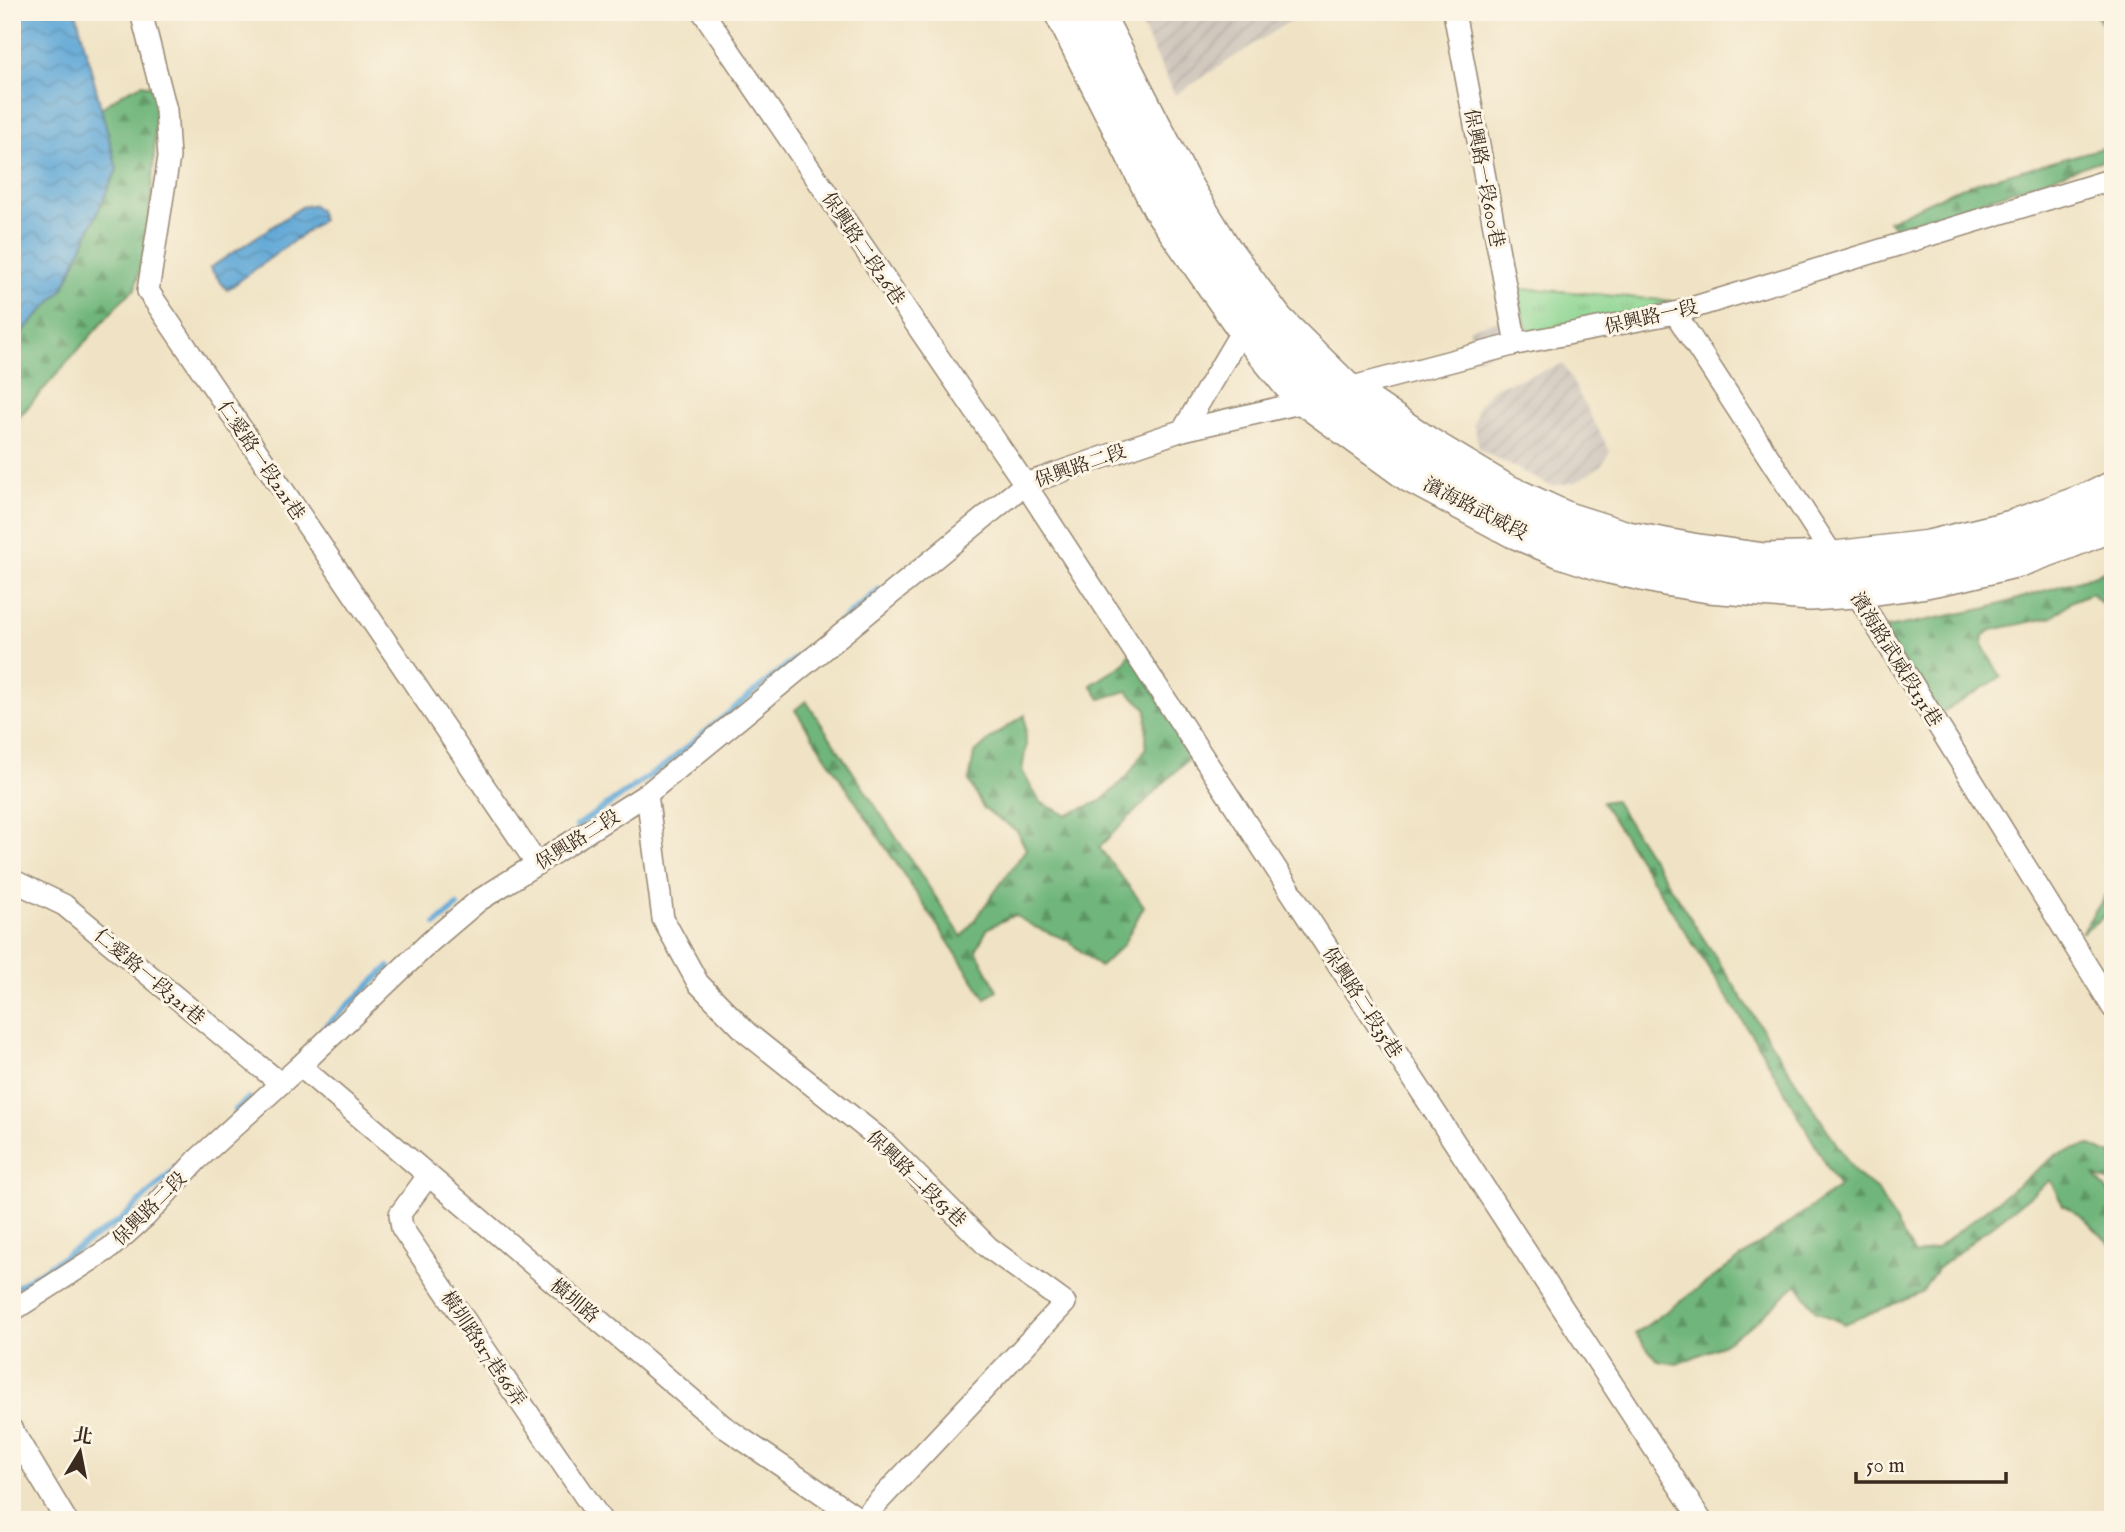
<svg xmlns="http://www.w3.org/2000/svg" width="2125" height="1532" font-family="'IM FELL English','Noto Serif TC',serif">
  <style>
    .industrial { fill: url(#industrial-furrows) }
    .grass { fill: url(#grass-tufts); stroke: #638058; stroke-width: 2 }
    .forest { fill: url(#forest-firs); stroke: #56704c; stroke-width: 2 }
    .water { fill: url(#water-waves); stroke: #4e697a; stroke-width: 2 }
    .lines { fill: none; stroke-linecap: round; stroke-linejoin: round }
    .stream { stroke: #60a8d7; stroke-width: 6 }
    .minor-casing { stroke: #968672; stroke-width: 24 }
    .primary-casing { stroke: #968672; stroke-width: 38 }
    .minor { stroke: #fff; stroke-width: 21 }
    .primary { stroke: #fff; stroke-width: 35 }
    .labels { text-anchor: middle; stroke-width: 6; stroke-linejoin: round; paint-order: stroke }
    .street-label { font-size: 19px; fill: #3b2a1e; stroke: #fcf5e5 }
  </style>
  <defs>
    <pattern id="industrial-furrows" width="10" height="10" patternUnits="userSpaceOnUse" patternTransform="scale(1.75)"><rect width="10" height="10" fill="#ccc2b9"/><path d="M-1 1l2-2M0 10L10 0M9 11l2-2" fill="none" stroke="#b0a79f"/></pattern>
    <pattern id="grass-tufts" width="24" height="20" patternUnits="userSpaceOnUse" patternTransform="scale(1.75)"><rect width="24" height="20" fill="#8bd591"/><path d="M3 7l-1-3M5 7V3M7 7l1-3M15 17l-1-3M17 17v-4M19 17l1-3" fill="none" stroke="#79b77d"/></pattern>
    <pattern id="forest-firs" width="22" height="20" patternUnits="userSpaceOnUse" patternTransform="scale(1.75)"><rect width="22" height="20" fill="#70b67b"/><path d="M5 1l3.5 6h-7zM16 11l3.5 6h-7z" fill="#5d9464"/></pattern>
    <pattern id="water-waves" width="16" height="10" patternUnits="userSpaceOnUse" patternTransform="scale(1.75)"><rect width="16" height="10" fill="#60a8d7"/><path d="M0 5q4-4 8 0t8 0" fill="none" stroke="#5089ae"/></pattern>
  </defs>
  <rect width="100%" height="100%" fill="#fcf5e5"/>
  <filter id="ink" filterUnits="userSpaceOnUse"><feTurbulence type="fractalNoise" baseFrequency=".0143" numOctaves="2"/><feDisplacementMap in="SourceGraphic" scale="14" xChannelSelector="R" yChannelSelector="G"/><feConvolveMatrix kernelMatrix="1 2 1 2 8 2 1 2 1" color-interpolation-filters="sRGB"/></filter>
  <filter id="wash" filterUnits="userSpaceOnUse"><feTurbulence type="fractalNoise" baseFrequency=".00686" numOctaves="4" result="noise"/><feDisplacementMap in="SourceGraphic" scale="28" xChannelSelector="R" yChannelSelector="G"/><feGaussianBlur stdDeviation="1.57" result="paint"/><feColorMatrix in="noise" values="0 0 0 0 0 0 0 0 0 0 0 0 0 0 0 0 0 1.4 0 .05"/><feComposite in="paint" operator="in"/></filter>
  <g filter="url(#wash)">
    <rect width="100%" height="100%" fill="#f0e3c5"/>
    <g class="industrial">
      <path d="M1135,12H1304L1175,95Z"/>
      <path d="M1503,319L1513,345L1471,360L1470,328Z"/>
      <path d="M1563,364L1610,451L1602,465L1576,482L1551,486L1480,450L1473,425L1479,404L1493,388Z"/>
    </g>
    <path class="grass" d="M1537,289L1672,301L1535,339L1528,332L1516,290Z"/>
    <g class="forest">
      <path d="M2094,12H2113V39Z"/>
      <path d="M142,84L157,88L154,159L148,236L135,289L123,299L12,425V344L63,289L117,169L101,108L125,92Z"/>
      <path d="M2113,145V158L2096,162L1898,230L1888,221L1961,187Z"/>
      <path d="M2113,566V603L2106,608L2091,593L2070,602L2053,617L1992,630L1982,637L1984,648L2001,677L1938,715L1882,629L1988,608L2096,575Z"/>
      <path d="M1130,653L1184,741L1190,757L1099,847L1144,906L1123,945L1100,967L1067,940L1035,927L1014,915L988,928L976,950L997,990L986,999L795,710L806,701L962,937L1026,849L1017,831L983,808L969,781L974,754L995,735L1025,715L1026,746L1022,771L1040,802L1066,815L1101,801L1127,777L1146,748L1147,709L1127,691L1100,699L1091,685L1124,664Z"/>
      <path d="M1614,800L1856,1174L1877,1190L1915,1255L1937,1248L2056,1155L2089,1145L2106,1153H2113V1183L2095,1176L2113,1198V1247L2083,1217L2063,1205L2050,1180L1937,1269L1922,1293L1844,1324L1816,1311L1797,1284L1757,1321L1716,1348L1677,1364L1658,1361L1635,1334L1839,1187L1760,1048L1602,802Z"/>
      <path d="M2113,884V910L2081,933Z"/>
    </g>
    <g class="water">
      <path d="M12,12H76L117,169L63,289L12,344Z"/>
      <path d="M313,205L319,210L322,220L227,290L210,268L303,206Z"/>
    </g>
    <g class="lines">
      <g class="stream">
        <path d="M577,826L664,766L880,589"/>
        <path d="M436,924L457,906"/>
        <path d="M320,1032L389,967"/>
        <path d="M235,1111L249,1098"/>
        <path d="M12,1290L121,1220L182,1162"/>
      </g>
    </g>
  </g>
  <g filter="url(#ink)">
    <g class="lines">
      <g class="minor-casing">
        <g id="minor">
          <path d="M141,12L166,110L169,157L148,291L537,864"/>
          <path d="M703,12L1025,484L1701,1520"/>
          <path d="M1454,12L1516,344"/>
          <path d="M1675,313L1835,559L2113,1008"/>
          <path d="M1183,430L1244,327"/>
          <path d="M647,794L663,919L698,983L747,1033L886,1144L988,1247L1065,1303L861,1520"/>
          <path d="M12,880L64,905L280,1083"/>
          <path d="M300,1066L723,1426L861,1520"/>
          <path d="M428,1176L400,1214L402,1228L601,1520"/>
          <path d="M12,1311L110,1248L146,1216L197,1160L300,1066L431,941L478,901L647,794L1025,484L1183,430L1309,401L1345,389L1516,344L1675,313L2113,179"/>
          <path d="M12,1430L66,1520"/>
        </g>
      </g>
      <g class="primary-casing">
        <g id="primary">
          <path d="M1062,12L1160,207L1244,327L1289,382L1309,401L1411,475L1514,530L1561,550L1610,566L1665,578L1709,585L1810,593L1855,590L1920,581L1965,572L2019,559L2066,542L2113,523"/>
          <path d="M1095,12L1183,184L1223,249L1276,321L1345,389L1426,444L1504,491L1567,520L1627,539L1692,551L1764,561L1835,559L1929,548L2012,528L2095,498L2113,489"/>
        </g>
      </g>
      <use href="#minor" class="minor"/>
      <use href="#primary" class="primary"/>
    </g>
  </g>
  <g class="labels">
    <g class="street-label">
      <text transform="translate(1485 178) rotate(79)" y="7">保興路一段600巷</text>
      <text transform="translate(864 248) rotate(56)" y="7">保興路二段26巷</text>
      <text transform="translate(1651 316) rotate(-13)" y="7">保興路一段</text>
      <text transform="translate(262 460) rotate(56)" y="7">仁愛路一段221巷</text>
      <text transform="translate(1080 465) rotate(-19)" y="7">保興路二段</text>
      <text transform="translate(1476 508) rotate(27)" y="7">濱海路武威段</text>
      <text transform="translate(1897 659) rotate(58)" y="7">濱海路武威段131巷</text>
      <text transform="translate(577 839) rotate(-32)" y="7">保興路二段</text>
      <text transform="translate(150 976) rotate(40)" y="7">仁愛路一段321巷</text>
      <text transform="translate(1363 1002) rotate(57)" y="7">保興路二段35巷</text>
      <text transform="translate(917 1178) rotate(44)" y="7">保興路二段63巷</text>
      <text transform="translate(149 1208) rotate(-45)" y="7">保興路二段</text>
      <text transform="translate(575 1300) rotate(40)" y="7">橫圳路</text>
      <text transform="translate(484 1348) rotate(56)" y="7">橫圳路817巷66弄</text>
    </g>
  </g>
  <rect width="2125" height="1532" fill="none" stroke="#fcf5e5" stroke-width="42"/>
  <g transform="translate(80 1452) rotate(10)" stroke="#fcf5e5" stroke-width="5" paint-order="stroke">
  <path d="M0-5L12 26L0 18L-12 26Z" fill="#3b2a1e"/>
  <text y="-10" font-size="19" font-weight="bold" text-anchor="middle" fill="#3b2a1e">北</text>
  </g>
  <path d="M1856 1472v10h150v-10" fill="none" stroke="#3b2a1e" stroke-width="3.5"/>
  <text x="1866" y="1472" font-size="21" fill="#3b2a1e" stroke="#fcf5e5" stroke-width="5" paint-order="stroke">50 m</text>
</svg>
